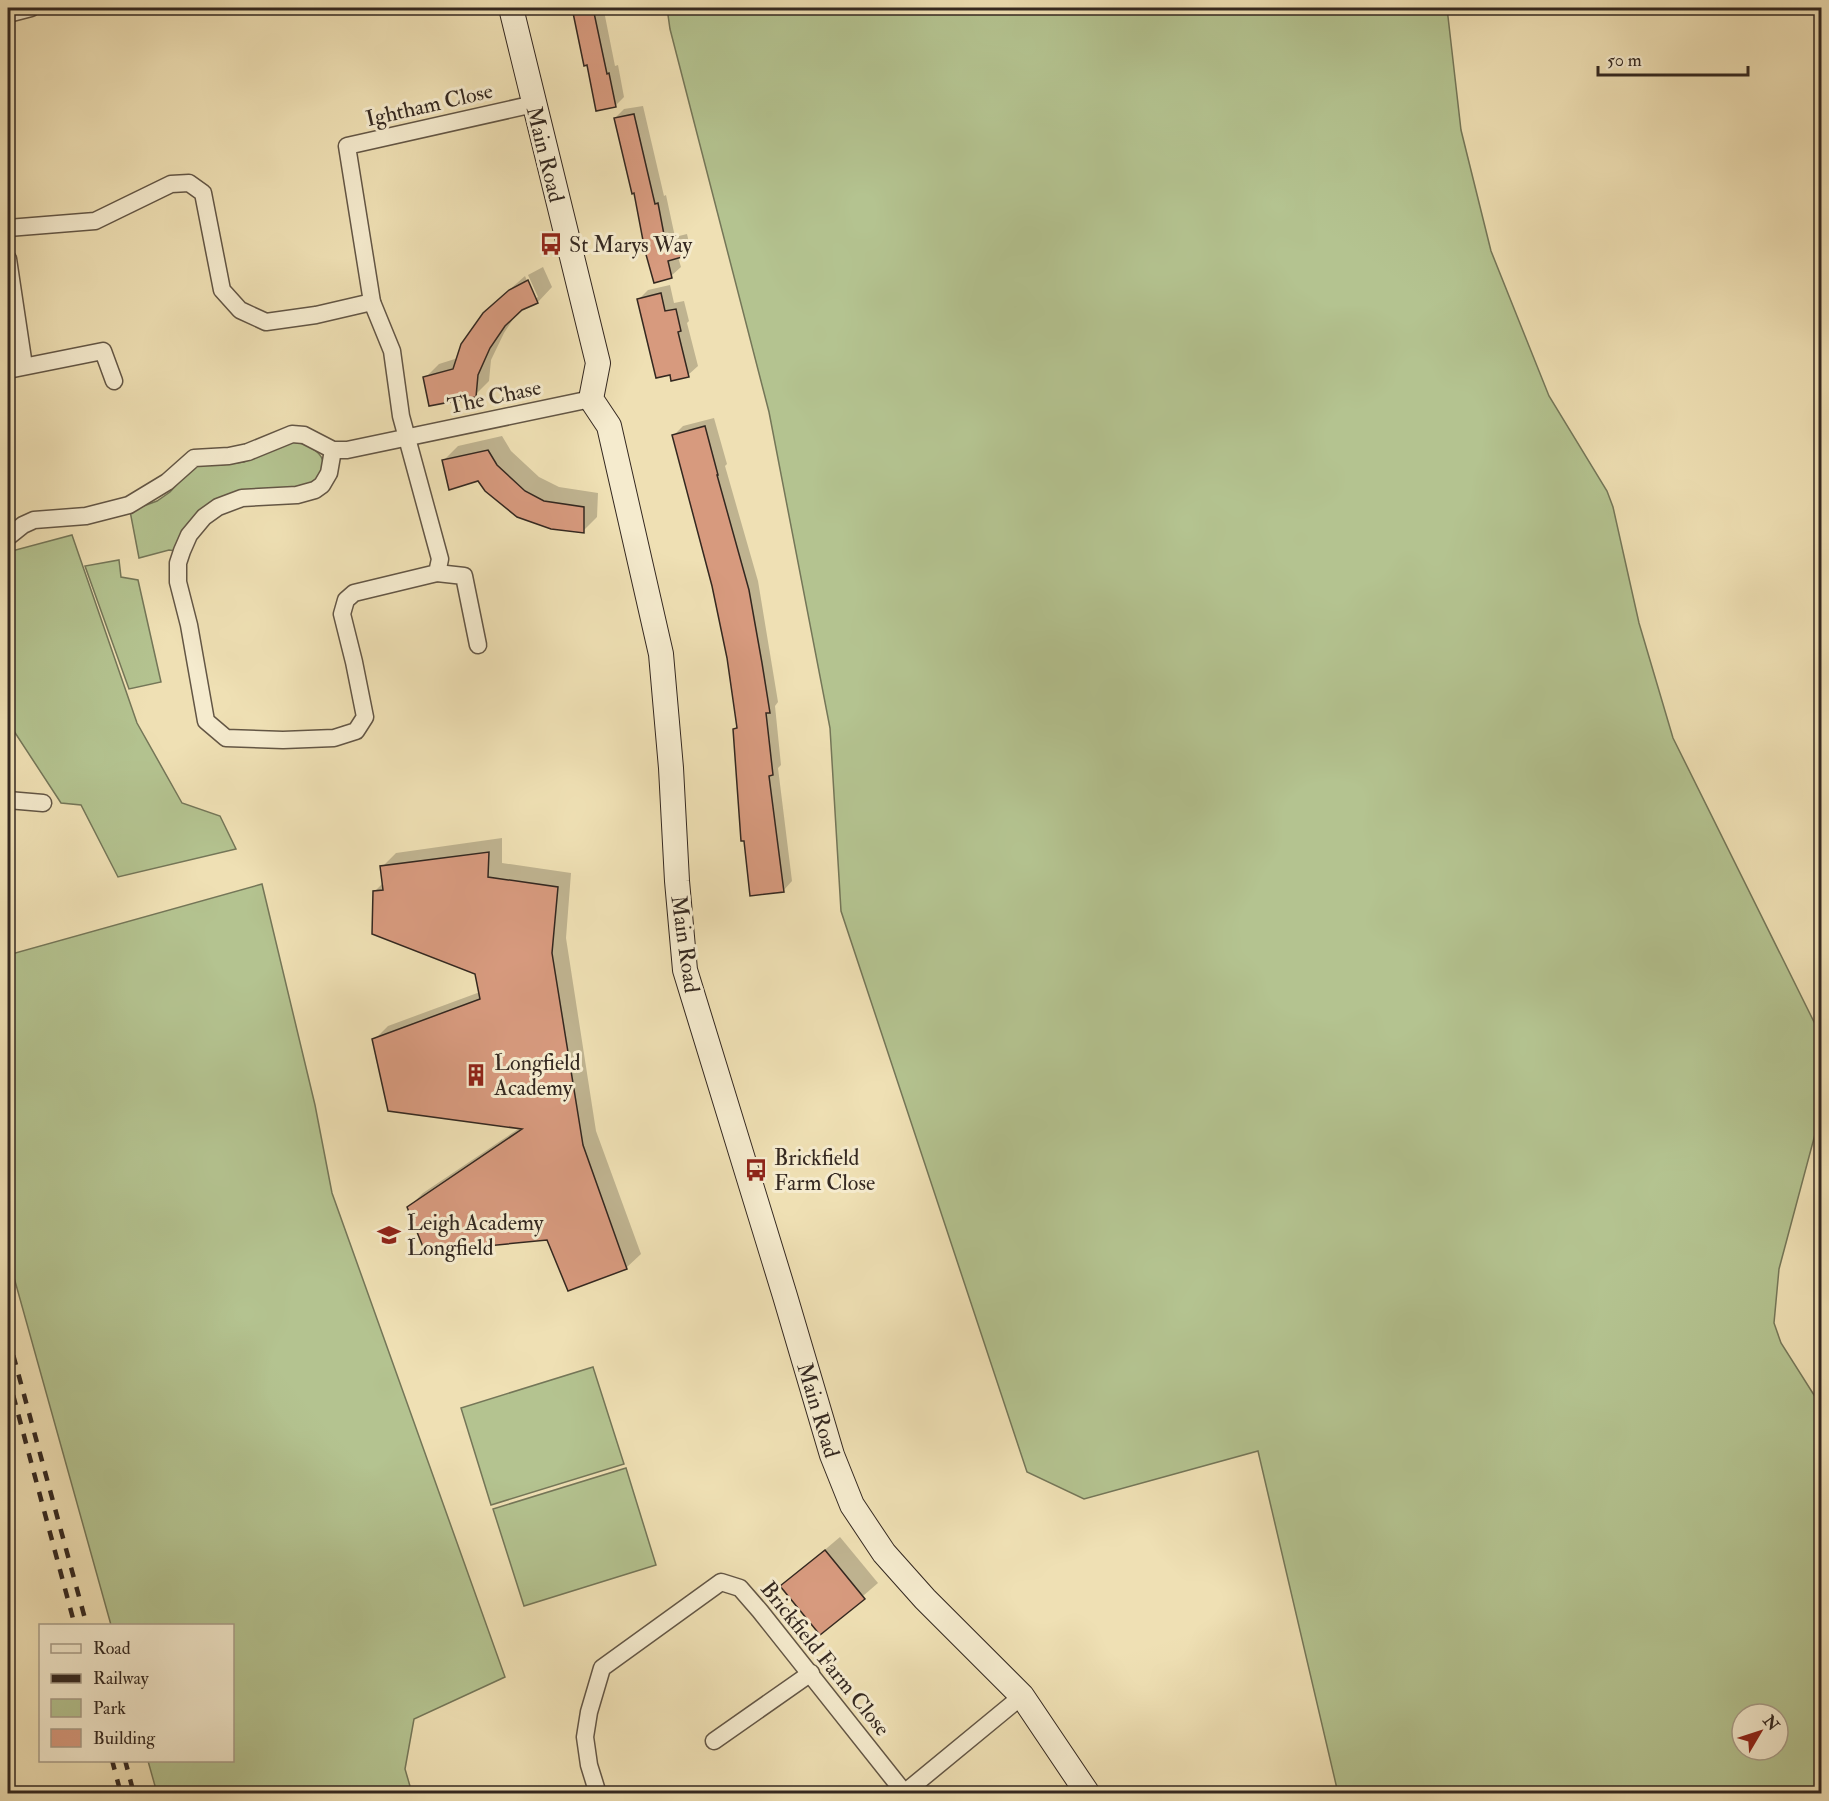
<svg xmlns="http://www.w3.org/2000/svg" width="1829" height="1801" font-family="'IM FELL Double Pica',serif">
  <style>
    .green { fill: #b4c390; stroke: #747658; stroke-width: 1.5; fill-rule: evenodd }
    .shadow { fill: #0003 }
    .building { fill: #d79a7e; stroke: #342820; stroke-width: 1.5 }
    .lines { fill: none; stroke-linecap: round; stroke-linejoin: round }
    .street-casing { stroke: #635645; stroke-width: 19 }
    .secondary-casing { stroke: #342820; stroke-width: 26 }
    .street { stroke: #f5ebce; stroke-width: 16 }
    .secondary { stroke: #f5ebce; stroke-width: 24 }
    .rail { stroke: #342820; stroke-width: 4.5; stroke-dasharray: 10 10; stroke-linecap: butt }
    .labels { text-anchor: middle; stroke-width: 6; stroke-linejoin: round; paint-order: stroke }
    .street-label { font-size: 22px; fill: #342820; stroke: #f5ebce }
    .poi-label { font-size: 22px; fill: #342820; stroke: #f5ebce; text-anchor: start }
  </style>
  <rect width="100%" height="100%" fill="#efe0b4"/>
  <filter id="stains"><feTurbulence type="fractalNoise" baseFrequency=".00333" numOctaves="4"/><feColorMatrix values="0 0 0 0 .2 0 0 0 0 .09 0 0 0 0 .02 0 0 0 .5 -.17"/></filter>
  <radialGradient id="worn" r=".72"><stop offset=".6" stop-color="#630" stop-opacity="0"/><stop offset="1" stop-color="#630" stop-opacity=".3"/></radialGradient>
  <g class="green">
    <path d="M667,8H1447L1461,130L1491,251L1549,396L1607,491L1613,507L1639,623L1673,738L1821,1036V1112L1779,1269L1774,1323L1781,1343L1821,1406V1793H1338L1258,1451L1084,1499L1027,1472L841,911L830,728L769,412L670,29ZM1742,1714H1778V1750H1742Z"/>
    <path d="M290,441C300,442 320,449 323,461C323,465 322,471 321,476L305,488L247,490L176,551L169,550L139,558L130,511L157,501L170,492L193,467L203,465H220L244,462Z"/>
    <path d="M72,535L137,723L182,803L220,816L236,849L118,877L81,805L61,803L8,722V552Z"/>
    <path d="M119,560L121,577L138,580L161,682L129,689L85,566Z"/>
    <path d="M262,884L315,1105L332,1193L505,1677L414,1719L405,1769L412,1793H157L148,1761L232,1760V1626L111,1625L8,1256V955Z"/>
    <path d="M593,1367L624,1464L491,1505L461,1408Z"/>
    <path d="M626,1468L656,1565L524,1606L493,1509Z"/>
  </g>
  <g class="shadow">
    <path d="M572,8H609L604,11L615,66L618,65L624,97L615,106L588,63L585,64Z"/>
    <path d="M643,106L664,196L666,195L675,237L687,234L690,247L678,257L681,267L671,276L636,192L615,118L624,109Z"/>
    <path d="M543,267L552,287L538,302L517,313L504,333L491,360L489,381L475,395L425,378L439,364L458,358L499,299L525,276L535,299L538,297L528,275Z"/>
    <path d="M670,285L674,303L684,301L689,321L687,323L698,366L688,375L639,299L648,290Z"/>
    <path d="M714,418L727,464L725,466L758,581L778,702L775,706L781,765L778,768L792,881L783,891L735,729L738,726L729,658L702,542L674,435L683,426Z"/>
    <path d="M502,436L511,451L539,477L559,487L598,493L597,517L583,531L444,460L458,446Z"/>
    <path d="M502,838V863L571,873L566,938L596,1131L641,1254L626,1268L548,1239L409,1207L423,1193L521,1127L374,1040L388,1026L480,992L477,973L374,892L383,883L382,867L396,853Z"/>
    <path d="M840,1537L878,1583L820,1633L782,1586Z"/>
  </g>
  <g class="building">
    <path d="M572,8H593L607,74L609,73L616,107L596,111L587,65L584,66Z"/>
    <path d="M634,114L655,204L658,203L666,245L678,242L682,257L668,261L672,278L654,283L645,251L634,193L632,194L614,118Z"/>
    <path d="M528,280L538,303L522,310L505,326L490,348L478,375L476,397L429,406L423,377L453,369L461,344L483,313L509,290Z"/>
    <path d="M661,293L665,311L676,309L681,331L678,332L689,377L671,381L670,375L656,378L637,299Z"/>
    <path d="M705,426L718,475H717L749,590L762,663L770,713H766L773,775L769,776L784,892L750,896L744,841H741L733,729L737,728L727,658L712,586L672,435Z"/>
    <path d="M488,450L497,465L525,491L544,501L584,507V533L551,529L517,517L485,491L478,481L449,490L442,460Z"/>
    <path d="M489,852L488,877L558,887L552,953L583,1145L627,1269L568,1291L547,1240L425,1252L407,1207L522,1129L388,1111L372,1039L480,999L475,974L372,934L373,891L383,890L380,866Z"/>
    <path d="M825,1550L865,1599L820,1635L780,1586Z"/>
  </g>
  <g class="lines">
    <g class="street-casing">
      <g id="street">
        <path d="M8,14L31,8"/>
        <path d="M8,228L95,221L171,184L189,183L203,193L222,290L240,310L266,322L316,315L372,302"/>
        <path d="M8,259L24,366"/>
        <path d="M8,370L103,351L114,381"/>
        <path d="M333,450L329,473L322,485L315,490L297,495L242,498L218,507L204,517L189,535L182,551L178,563V582L189,625L206,721L226,738L283,740L334,738L356,731L365,717L354,662L342,614L346,600L354,593L437,573L440,559L401,416L392,351L372,302L347,146L534,104"/>
        <path d="M8,537L23,525L34,520L86,516L129,505L167,482L194,458L229,456L248,452L292,434L304,435L333,450H347L591,399"/>
        <path d="M437,573L464,576L478,645"/>
        <path d="M8,800L43,803"/>
        <path d="M714,1741L811,1673"/>
        <path d="M598,1794L589,1765L585,1737L589,1712L602,1668L721,1582L740,1588L760,1611L903,1791"/>
        <path d="M903,1794L1022,1696"/>
      </g>
    </g>
    <g class="secondary-casing">
      <path id="secondary" d="M511,8L598,363L591,399L609,426L661,654L671,768L677,881L685,970L785,1296L832,1455L852,1505L884,1553L925,1599L1022,1696L1088,1794"/>
    </g>
    <use href="#street" class="street"/>
    <use href="#secondary" class="secondary"/>
    <g class="rail">
      <path d="M8,1336L87,1626"/>
      <path d="M8,1376L75,1626"/>
      <path d="M112,1760L121,1794"/>
      <path d="M125,1760L134,1794"/>
    </g>
  </g>
  <defs>
    <g id="bus-bare" transform="scale(1.8)"><path d="M-5-6H5V4H4V6H2V4H-2V6H-4V4H-5ZM-3.5-4V0h7V-4ZM-3.5 1.2v1.5H-2V1.2ZM2 1.2v1.5H3.5V1.2Z" fill="#8f2418" stroke="#f5ebce" stroke-width="2.5" paint-order="stroke"/></g>
    <g id="building-bare" transform="scale(1.8)"><path d="M-4-6H4V6H1V3H-1V6H-4ZM-2.5-4.3h1.7v1.8h-1.7ZM.8-4.3h1.7v1.8H.8ZM-2.5-1h1.7V.8h-1.7ZM.8-1h1.7V.8H.8Z" fill="#8f2418" stroke="#f5ebce" stroke-width="2.5" paint-order="stroke"/></g>
    <g id="school-bare" transform="scale(1.8)"><path d="M0-5L7-2L0 1L-7-2ZM-4 1L0 2.5L4 1V4Q0 6-4 4Z" fill="#8f2418" stroke="#f5ebce" stroke-width="2.5" paint-order="stroke"/></g>
  </defs>
  <g fill-rule="evenodd">
    <use href="#bus-bare" x="551" y="244"/>
    <use href="#building-bare" x="476" y="1075"/>
    <use href="#bus-bare" x="756" y="1170"/>
    <use href="#school-bare" x="389" y="1235"/>
  </g>
  <g class="labels">
    <g class="street-label">
      <text transform="translate(429 104) rotate(-13)" y="8">Ightham Close</text>
      <text transform="translate(546 154) rotate(76)" y="8">Main Road</text>
      <text transform="translate(494 396) rotate(-12)" y="8">The Chase</text>
      <text transform="translate(686 944) rotate(82)" y="8">Main Road</text>
      <text transform="translate(819 1410) rotate(73)" y="8">Main Road</text>
      <text transform="translate(826 1658) rotate(51)" y="8">Brickfield Farm Close</text>
    </g>
    <g class="poi-label">
      <text x="569" y="252">St Marys Way</text>
      <text x="494" y="1070">Longfield<tspan x="494" dy="25">Academy</tspan></text>
      <text x="774" y="1165">Brickfield<tspan x="774" dy="25">Farm Close</tspan></text>
      <text x="407" y="1230">Leigh Academy<tspan x="407" dy="25">Longfield</tspan></text>
    </g>
  </g>
  <rect width="1829" height="1801" fill="none" stroke="#efe0b4" stroke-width="30"/>
  <rect x="9" y="9" width="1811" height="1783" fill="none" stroke="#342820" stroke-width="3"/>
  <rect x="15" y="15" width="1799" height="1771" fill="none" stroke="#342820" stroke-width="1.5"/>
  <rect x="39" y="1624" width="195" height="138" fill="#f5ebce" stroke="#a89d88" stroke-width="1.5"/>
  <rect x="51" y="1644" width="30" height="9" fill="#f5ebce" stroke="#a89d88" stroke-width="1.5"/>
  <text x="93" y="1654" font-size="18" fill="#342820">Road</text>
  <rect x="51" y="1674" width="30" height="9" fill="#342820" stroke="#a89d88" stroke-width="1.5"/>
  <text x="93" y="1684" font-size="18" fill="#342820">Railway</text>
  <rect x="51" y="1699" width="30" height="18" fill="#b4c390" stroke="#a89d88" stroke-width="1.5"/>
  <text x="93" y="1714" font-size="18" fill="#342820">Park</text>
  <rect x="51" y="1729" width="30" height="18" fill="#d79a7e" stroke="#a89d88" stroke-width="1.5"/>
  <text x="93" y="1744" font-size="18" fill="#342820">Building</text>
  <g transform="translate(1760 1732) rotate(51)"><circle r="28" fill="#f5ebce" stroke="#a89d88" stroke-width="1.5"/>
  <path d="M0-4.5L10 22L0 15L-10 22Z" fill="#8f2418"/>
  <text y="-9" font-size="16" font-weight="bold" text-anchor="middle" fill="#342820">N</text>
  </g>
  <path d="M1598 66v9h150v-9" fill="none" stroke="#342820" stroke-width="3"/>
  <text x="1607" y="66" font-size="18" fill="#342820" stroke="#f5ebce" stroke-width="4.5" paint-order="stroke">50 m</text>
  <rect width="100%" height="100%" filter="url(#stains)"/>
  <rect width="100%" height="100%" fill="url(#worn)"/>
</svg>
